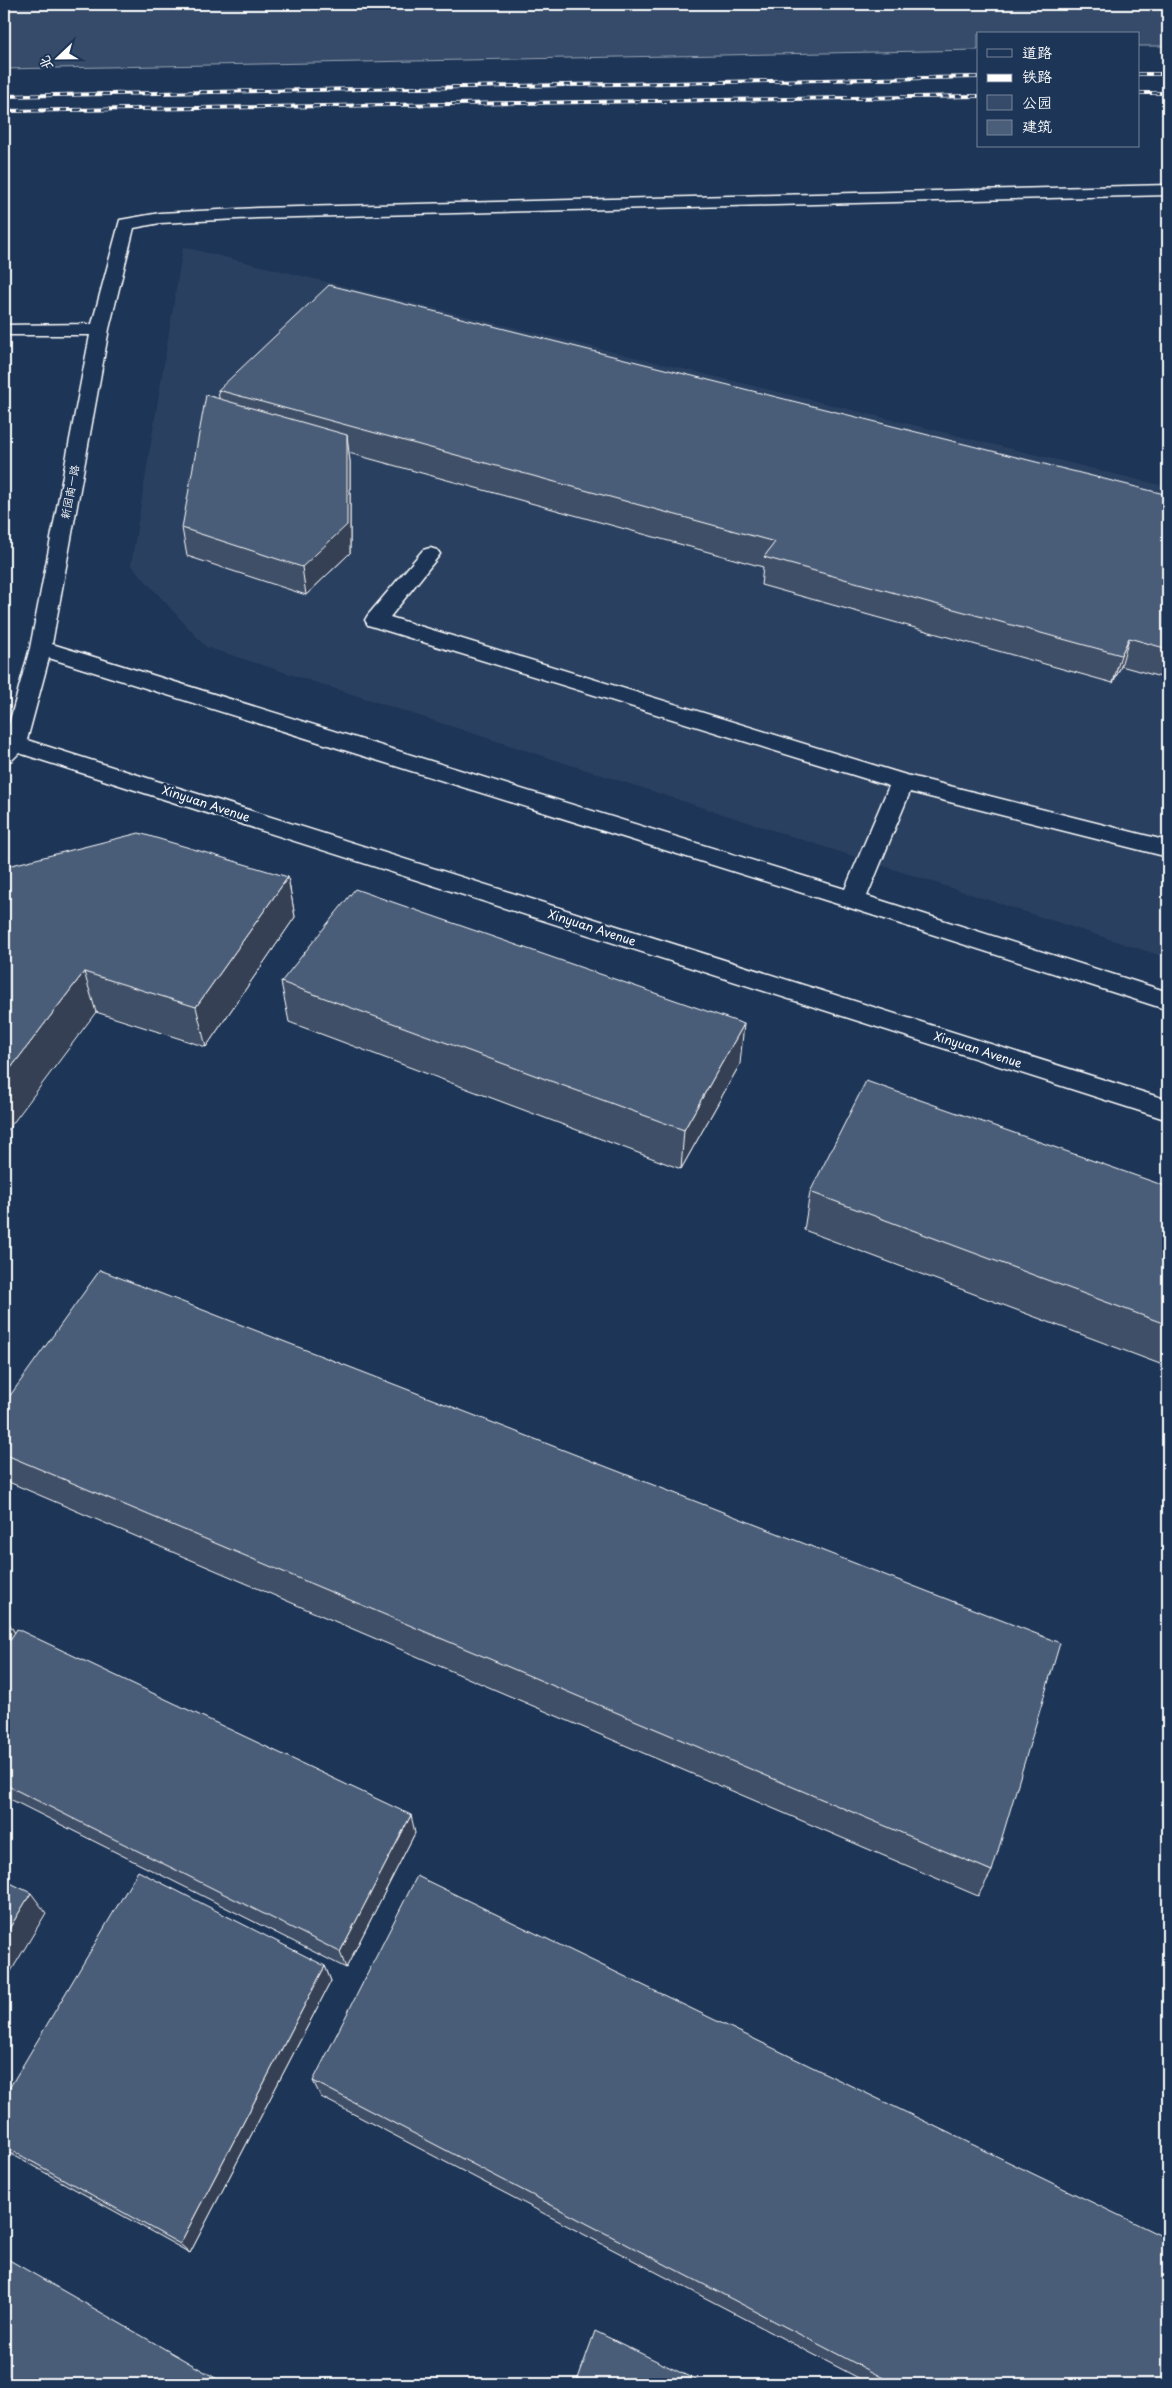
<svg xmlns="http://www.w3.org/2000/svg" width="1172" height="2388" font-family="'Playpen Sans','LXGW WenKai TC',sans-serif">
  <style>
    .built { fill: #2a4161 }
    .green { fill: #364b69; stroke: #9aa5b4 }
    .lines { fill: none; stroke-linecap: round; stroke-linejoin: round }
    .minor-casing { stroke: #fff; stroke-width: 3 }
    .minor { fill: #1d3557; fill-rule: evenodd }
    .rail-casing { stroke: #fff; stroke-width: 4 }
    .rail { stroke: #1d3557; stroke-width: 2.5; stroke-dasharray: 7; stroke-linecap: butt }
    .wall { fill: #405068; stroke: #fff }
    .shaded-wall { fill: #344155; stroke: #fff }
    .building { fill: #4a5d79; stroke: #fff }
    .labels { text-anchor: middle; stroke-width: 5; stroke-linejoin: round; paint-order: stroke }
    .far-street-label { font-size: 11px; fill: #fff; stroke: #1d3557 }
    .street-label { font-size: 12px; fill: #fff; stroke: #1d3557 }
  </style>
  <rect width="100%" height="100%" fill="#1d3557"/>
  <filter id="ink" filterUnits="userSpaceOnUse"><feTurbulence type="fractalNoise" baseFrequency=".02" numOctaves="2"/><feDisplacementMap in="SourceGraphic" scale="10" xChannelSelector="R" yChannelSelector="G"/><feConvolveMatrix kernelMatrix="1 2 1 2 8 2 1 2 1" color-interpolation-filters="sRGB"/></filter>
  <g filter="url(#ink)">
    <path class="built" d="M183,247L1168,487V958L206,647L131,565Z"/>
    <path class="green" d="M4,4H1168V46H1138V34H978V50L4,69Z"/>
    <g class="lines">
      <g class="minor-casing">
        <path id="minor" d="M1168,185V195L258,218L160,223L134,228L109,329L52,644L845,889L889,786L368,625L365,620L368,615L423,550L430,548L437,550L440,554L437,558L390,617L906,775L1168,841V857L910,792L867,896L1168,992V1010L844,906L49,658L27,740L1168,1100V1120L19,753L12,760L4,762V742L30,648L90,335H4V325L92,324L120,220L160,213L258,208Z"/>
      </g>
      <use href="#minor" class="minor"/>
      <g class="rail-casing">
        <g id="rail">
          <path d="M1138,74H1168"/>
          <path d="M1138,93H1168"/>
          <path d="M4,96L978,77"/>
          <path d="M4,111L978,96"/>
        </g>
      </g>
      <use href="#rail" class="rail"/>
    </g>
    <g class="wall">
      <path d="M218,390L1168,495V679L1121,666L1113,683L761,585L763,567L349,453L350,462V553L306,595L187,556L182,528L219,398Z"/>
      <path d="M4,867L288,877L295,917L206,1047L96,1012Z"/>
      <path d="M281,982L740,1064L681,1169L289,1022Z"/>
      <path d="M1168,1187V1367L804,1230L810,1192Z"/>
      <path d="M4,1404L992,1871L978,1896L4,1480Z"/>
      <path d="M4,1619L15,1633L415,1833L346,1968L4,1796Z"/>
      <path d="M1168,1940V1970L1161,1967Z"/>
      <path d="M325,1966L331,1981L190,2253L4,2150V2097Z"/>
      <path d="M313,2081L1168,2384H870L321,2097Z"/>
    </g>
    <g class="shaded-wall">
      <path d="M347,435L350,462V553L306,595L302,567Z"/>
      <path d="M1129,638L1121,666L1113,683L1121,655Z"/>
      <path d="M288,877L295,917L206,1047L196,1007Z"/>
      <path d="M84,972L96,1012L4,1135V1077Z"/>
      <path d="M744,1024L740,1064L681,1169L684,1130Z"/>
      <path d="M8,1621L20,1642L4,1666V1627Z"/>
      <path d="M411,1815L415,1833L346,1968L340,1952Z"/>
      <path d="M31,1893L46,1913L4,1983V1937Z"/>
      <path d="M325,1966L331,1981L190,2253L180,2244Z"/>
    </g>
    <g class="building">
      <path d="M329,285L1168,495V649L1129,638L1121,655L764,557L775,542L218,390Z"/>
      <path d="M206,395L347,435V525L302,567L182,528Z"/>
      <path d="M139,833L288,877L196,1007L84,972L4,1077V867Z"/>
      <path d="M355,889L744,1024L684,1130L281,982Z"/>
      <path d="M866,1081L1168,1187V1325L810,1192Z"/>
      <path d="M100,1270L1060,1643L992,1871L4,1454V1404Z"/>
      <path d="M4,1619L8,1621L4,1627Z"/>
      <path d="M17,1629L411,1815L340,1952L4,1784V1649Z"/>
      <path d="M138,1871L325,1966L180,2244L4,2146V2097Z"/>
      <path d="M417,1876L1168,2239V2384H895L313,2081Z"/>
      <path d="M4,1880L31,1893L4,1937Z"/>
      <path d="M4,2257L226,2384H4Z"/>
      <path d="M595,2331L704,2384H576Z"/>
    </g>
  </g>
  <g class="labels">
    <g class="far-street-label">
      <text transform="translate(70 492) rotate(-79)" y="4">新园南一路</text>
    </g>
    <g class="street-label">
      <text transform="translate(206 804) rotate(18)" y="4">Xinyuan Avenue</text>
      <text transform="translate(592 928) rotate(18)" y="4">Xinyuan Avenue</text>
      <text transform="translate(978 1050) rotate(18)" y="4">Xinyuan Avenue</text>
    </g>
  </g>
  <rect width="1172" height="2388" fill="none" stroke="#1d3557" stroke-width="20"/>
  <rect x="10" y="10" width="1152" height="2368" fill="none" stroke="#fff" stroke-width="2" filter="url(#ink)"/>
  <rect x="977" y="32" width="162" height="115" fill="#1d3557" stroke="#77869a"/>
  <rect x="987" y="49" width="25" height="8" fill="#1d3557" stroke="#77869a"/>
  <text x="1022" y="58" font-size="15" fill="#ffffff">道路</text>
  <rect x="987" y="74" width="25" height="8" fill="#ffffff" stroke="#77869a"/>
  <text x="1022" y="82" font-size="15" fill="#ffffff">铁路</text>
  <rect x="987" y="95" width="25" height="15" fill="#364b69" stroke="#77869a"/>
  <text x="1022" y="108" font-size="15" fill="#ffffff">公园</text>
  <rect x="987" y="120" width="25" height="15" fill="#4a5d79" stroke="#77869a"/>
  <text x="1022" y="132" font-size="15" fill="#ffffff">建筑</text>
  <g transform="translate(58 58) rotate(248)" stroke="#1d3557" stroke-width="4" paint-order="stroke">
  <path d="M0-4L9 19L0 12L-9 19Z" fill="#ffffff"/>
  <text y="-8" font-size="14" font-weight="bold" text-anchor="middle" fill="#ffffff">北</text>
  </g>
</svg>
